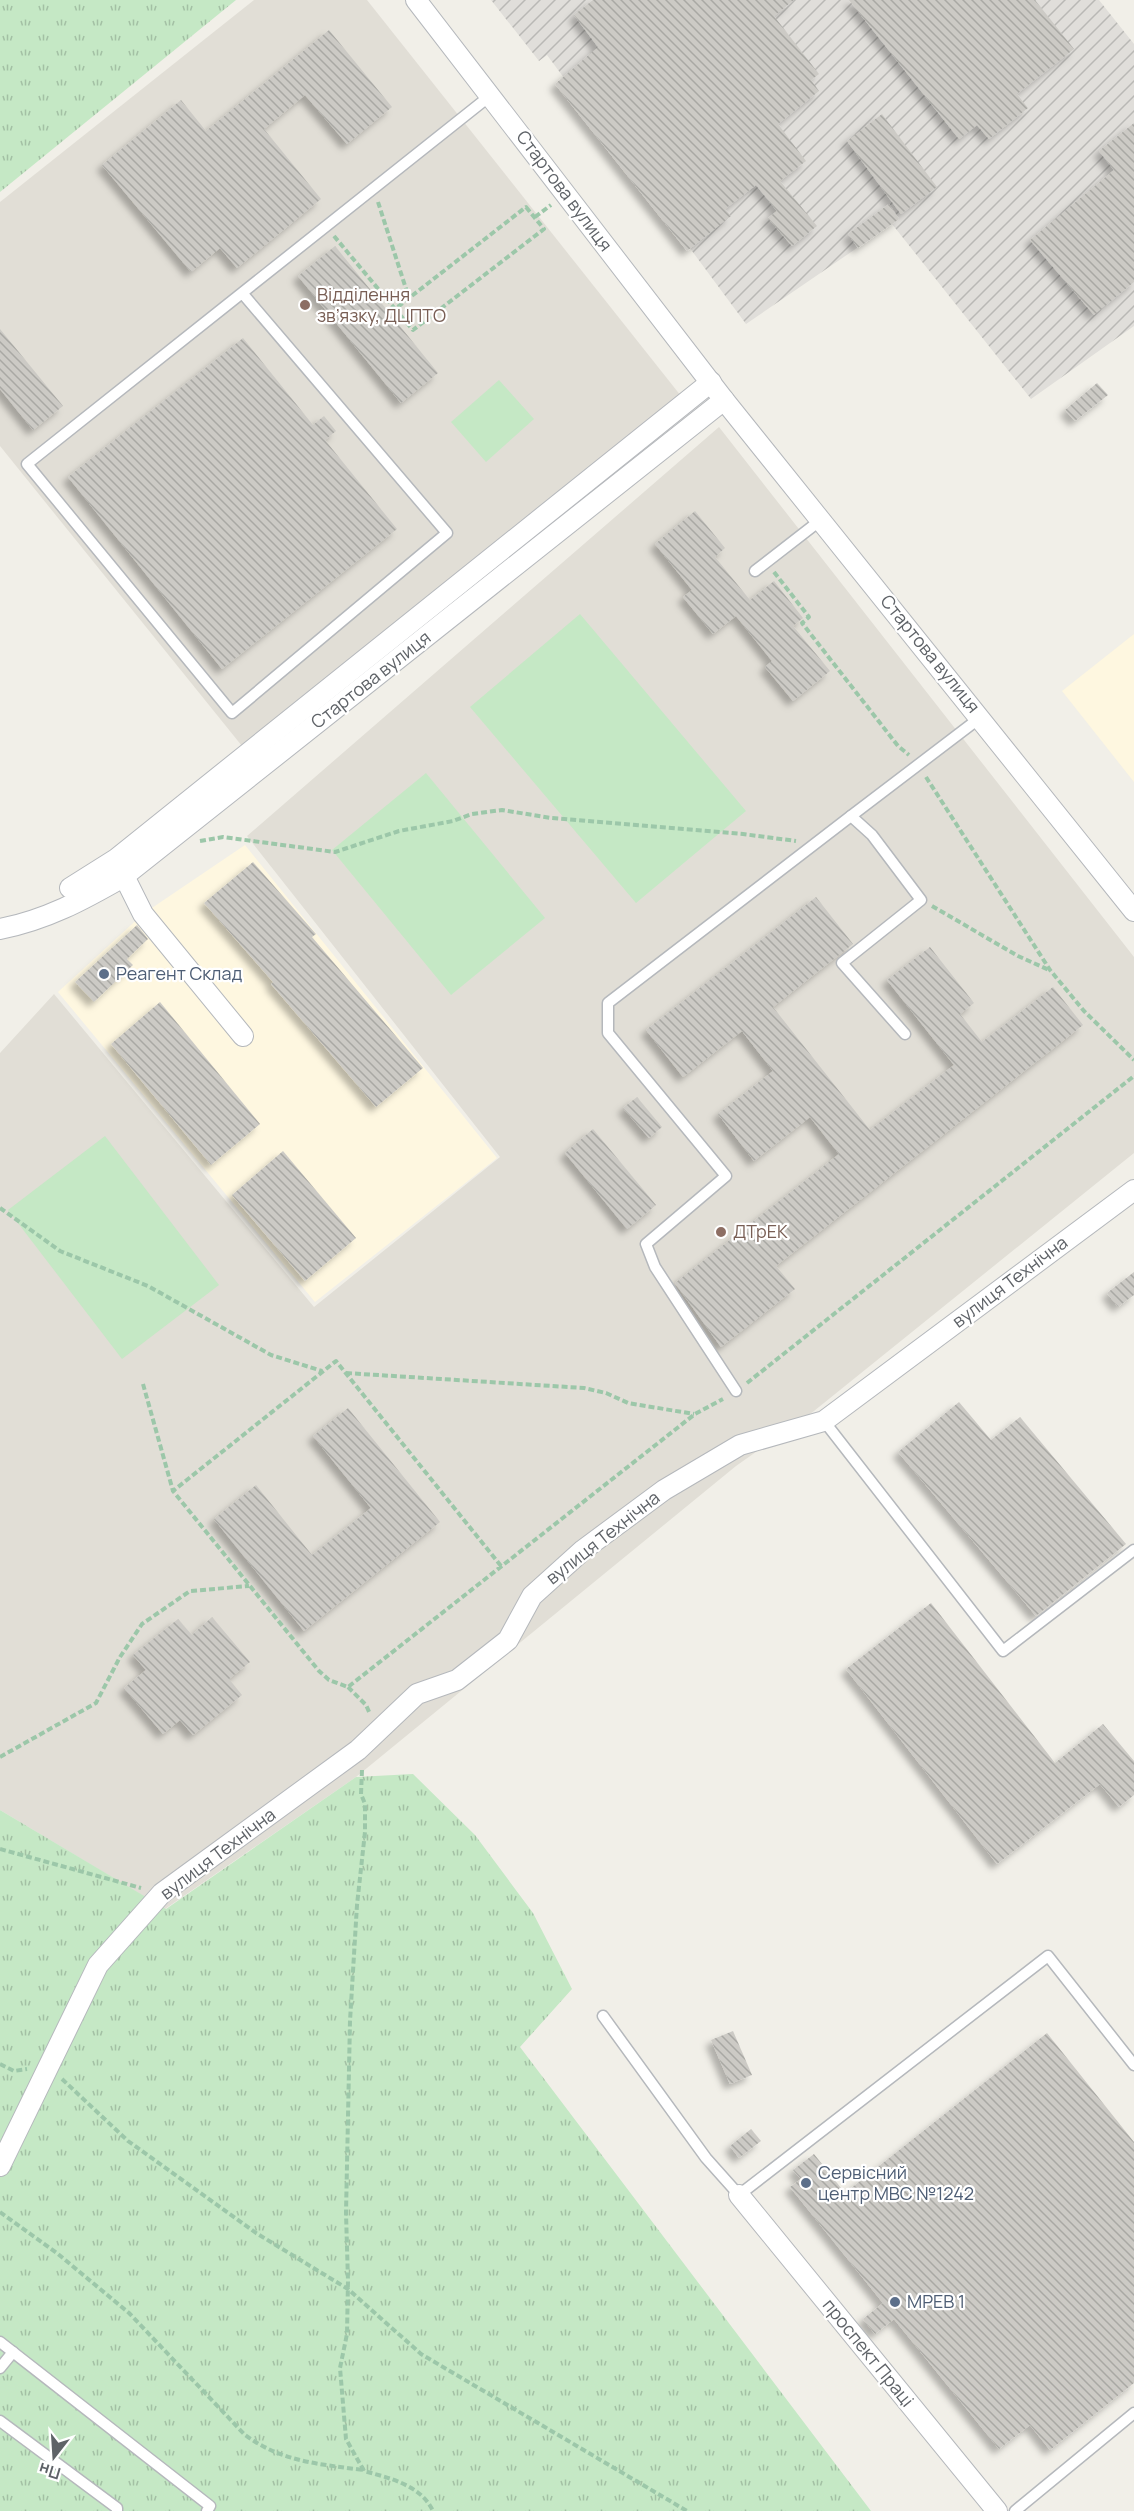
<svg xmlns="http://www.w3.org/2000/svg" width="1134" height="2511" font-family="Manrope,sans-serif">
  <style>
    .commercial { fill: #fef7e0 }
    .industrial { fill: url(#industrial-furrows) }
    .education { fill: #e1ded6 }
    .grass { fill: url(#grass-tufts) }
    .garden { fill: #c5e8c5 }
    .building { fill: url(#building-back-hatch); filter: url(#shadow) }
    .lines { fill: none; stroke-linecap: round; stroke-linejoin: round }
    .service-casing { stroke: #b5b8bc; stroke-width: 13 }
    .minor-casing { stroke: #b5b8bc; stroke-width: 22 }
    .path { stroke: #9cc7a9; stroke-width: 4; stroke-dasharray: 6 3; stroke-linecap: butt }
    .service { stroke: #fff; stroke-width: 10 }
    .minor { stroke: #fff; stroke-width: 20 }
    .education-dot { fill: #8d6e63; stroke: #fff; stroke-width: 2 }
    .service-dot { fill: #5c6f8a; stroke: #fff; stroke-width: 2 }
    .labels { text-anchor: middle; stroke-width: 4.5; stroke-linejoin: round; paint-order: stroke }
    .street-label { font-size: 18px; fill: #5f6368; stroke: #fff }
    .education-label { font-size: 18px; fill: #785e54; stroke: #fff; text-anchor: start }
    .service-label { font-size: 18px; fill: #4e5e75; stroke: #fff; text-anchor: start }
  </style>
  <defs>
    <pattern id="industrial-furrows" width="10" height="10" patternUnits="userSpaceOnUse" patternTransform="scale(1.5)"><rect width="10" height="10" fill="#e0deda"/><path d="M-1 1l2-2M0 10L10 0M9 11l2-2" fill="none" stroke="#b9b8b5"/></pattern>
    <pattern id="grass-tufts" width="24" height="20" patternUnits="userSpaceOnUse" patternTransform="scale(1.5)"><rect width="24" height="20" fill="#c5e8c5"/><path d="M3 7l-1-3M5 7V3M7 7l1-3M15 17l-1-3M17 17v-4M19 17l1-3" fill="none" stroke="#a3c0a4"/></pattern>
    <pattern id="building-back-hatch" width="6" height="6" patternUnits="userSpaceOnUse" patternTransform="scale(1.5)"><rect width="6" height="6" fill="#cccac5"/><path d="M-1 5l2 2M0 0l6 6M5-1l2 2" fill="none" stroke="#a9a8a4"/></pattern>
    <filter id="shadow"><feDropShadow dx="-5.5" dy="5.5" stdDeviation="3" flood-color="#0004"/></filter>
  </defs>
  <rect width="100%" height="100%" fill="#f1efe8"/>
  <g class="commercial">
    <path d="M1134,634V782L1062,691Z"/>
    <path d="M245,845L497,1158L315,1302L58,992L143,914Z"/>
  </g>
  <path class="industrial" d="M491,0H1099L1134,44V326L1031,399L892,224L746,324L547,55L539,61Z"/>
  <g class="education">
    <path d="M254,0H367L681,396L242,746L0,446V202Z"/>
    <path d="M719,427L1134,957V1153L814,1411L736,1466L356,1777L165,1909L0,1810V1053L54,994L314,1307L500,1157L247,836Z"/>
  </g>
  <g class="grass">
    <path d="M0,0H236L0,192Z"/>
    <path d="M413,1774L475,1835L533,1913L572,1989L520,2047L871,2511H0V1810L166,1909L356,1777Z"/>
  </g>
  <g class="garden">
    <path d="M499,380L534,419L486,462L451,422Z"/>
    <path d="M580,614L746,811L636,903L470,707Z"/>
    <path d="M426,773L545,918L451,995L332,850Z"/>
    <path d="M105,1136L219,1285L122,1359L8,1210Z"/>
  </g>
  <g class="building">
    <path d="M593,0H794L774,16L819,74L811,80L819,91L778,124L806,161L780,181L817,226L792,246L768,218L777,211L756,185L725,209L731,216L687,251L555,84L598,47L574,15Z"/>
    <path d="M849,0H1035L1074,49L1017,94L1028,108L989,139L977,125L959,139Z"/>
    <path d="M329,30L392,107L347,144L305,95L264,129L321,199L237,268L220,248L191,272L102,165L181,100L206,131Z"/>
    <path d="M882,114L937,187L901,214L847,141Z"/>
    <path d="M1134,123V282L1094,315L1030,240L1114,170L1099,151Z"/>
    <path d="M889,204L899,219L858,248L848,234Z"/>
    <path d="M335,246L438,373L401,403L298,276Z"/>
    <path d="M0,329L63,406L33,430L0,389Z"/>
    <path d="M243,338L313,425L324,416L336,431L325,440L397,529L222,669L68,477Z"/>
    <path d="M1097,383L1108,395L1075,421L1065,410Z"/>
    <path d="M695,511L725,548L715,557L750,600L774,581L803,618L793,626L830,671L793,701L765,667L772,661L736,616L713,634L683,597L692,590L655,544Z"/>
    <path d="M253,862L316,934L312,937L423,1068L376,1107L271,984L273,982L204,903Z"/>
    <path d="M816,897L853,944L773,1007L870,1130L954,1065L887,980L930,947L974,1003L960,1014L982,1042L1053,987L1083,1025L776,1266L795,1289L721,1347L675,1283L839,1154L810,1117L754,1161L718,1114L773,1071L742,1031L683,1077L646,1030Z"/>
    <path d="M137,925L148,939L127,959L133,965L94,1002L75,982Z"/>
    <path d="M160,1002L260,1124L211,1165L111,1044Z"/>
    <path d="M637,1097L662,1127L649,1138L623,1108Z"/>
    <path d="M593,1129L656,1205L627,1229L565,1153Z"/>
    <path d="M283,1151L356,1238L305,1281L232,1195Z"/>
    <path d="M1134,1272V1295L1118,1307L1107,1293Z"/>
    <path d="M959,1402L991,1440L1020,1417L1126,1544L1036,1616L898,1452Z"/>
    <path d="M348,1408L440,1522L304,1631L214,1519L256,1485L312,1555L371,1508L313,1436Z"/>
    <path d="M931,1603L1055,1763L1103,1724L1134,1761V1795L1119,1807L1100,1784L997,1864L846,1669Z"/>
    <path d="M212,1617L250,1662L229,1679L242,1695L193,1735L180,1720L163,1734L124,1688L146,1670L133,1655L178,1619L192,1635Z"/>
    <path d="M733,2031L752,2075L730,2084L711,2040Z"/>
    <path d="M1047,2033L1134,2142V2383L1050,2450L1030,2425L999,2449L894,2319L875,2334L863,2319L883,2303L790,2187L801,2179L793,2170L814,2154L845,2193Z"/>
    <path d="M751,2129L761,2141L739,2158L730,2146Z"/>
  </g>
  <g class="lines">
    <g class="service-casing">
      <g id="service">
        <path d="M243,294L447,533L232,713L27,464L491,95"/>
        <path d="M755,571L822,519"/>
        <path d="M905,1034L842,963L921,900L872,835L851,816L981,717"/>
        <path d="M736,1391L655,1267L646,1244L726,1176L608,1033V1003L851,816"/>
        <path d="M824,1421L1003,1651L1134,1550"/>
        <path d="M603,2016L706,2158L739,2195L1048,1956L1134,2065"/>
        <path d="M0,2342L210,2506L207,2511"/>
        <path d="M0,2368L13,2352"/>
        <path d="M0,2421L117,2508V2511"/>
        <path d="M1015,2511L1134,2413"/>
      </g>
    </g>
    <g class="minor-casing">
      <g id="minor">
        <path d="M416,0L724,400L1134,911"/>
        <path d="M118,864L143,914L243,1036"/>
        <path d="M70,888L116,859L711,382"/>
        <path d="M0,929C46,920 83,900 123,877L724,400"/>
        <path d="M0,2166L98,1965L162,1893L358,1750L417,1694L457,1680L508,1640L532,1596L583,1550L664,1490L740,1445L824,1421L1134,1190"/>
        <path d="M739,2195L997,2511"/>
      </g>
    </g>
    <g class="path">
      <path d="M378,202L409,298"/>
      <path d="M526,207L544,229L413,330L395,309Z"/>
      <path d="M535,217L551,205"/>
      <path d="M334,236L395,309"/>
      <path d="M774,572L809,617L802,623L898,746L909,755"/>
      <path d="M926,777L1050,970L1084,1011L1134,1060"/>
      <path d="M200,841L223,837L335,852L399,831L453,821L472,814L502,810L551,818L743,834L796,841"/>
      <path d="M932,906L1018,956L1049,970"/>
      <path d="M0,1208L60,1251L148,1286L271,1355L322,1371"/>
      <path d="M346,1373L584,1388L606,1393L628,1403L694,1414"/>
      <path d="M747,1383L1134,1076"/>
      <path d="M143,1384L173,1491"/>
      <path d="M501,1566L336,1361L173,1491L319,1671L329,1680L348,1687L695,1414L723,1399"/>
      <path d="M348,1687L366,1705L370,1714"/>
      <path d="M0,1757L96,1703L120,1657L142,1624L190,1591L249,1586"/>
      <path d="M362,1770L361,1794L365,1804V1832L357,1905L350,2021L346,2213L348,2281L347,2334L340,2368L346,2439L364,2471C389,2478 421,2485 433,2511"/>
      <path d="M0,1849L141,1888"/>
      <path d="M0,2064L14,2071L27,2069"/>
      <path d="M62,2079L128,2141L256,2233L348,2289L421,2354L687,2511"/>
      <path d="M0,2212L58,2254L129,2313L245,2435C282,2462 319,2464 363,2470"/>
    </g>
    <use href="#service" class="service"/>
    <use href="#minor" class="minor"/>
  </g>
  <g class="education-dot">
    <circle cx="305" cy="305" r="6"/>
    <circle cx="721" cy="1232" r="6"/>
  </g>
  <g class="service-dot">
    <circle cx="104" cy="974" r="6"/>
    <circle cx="806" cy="2183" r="6"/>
    <circle cx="895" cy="2302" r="6"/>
  </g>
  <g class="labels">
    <g class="street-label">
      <text transform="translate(564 191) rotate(53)" y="6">Стартова вулиця</text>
      <text transform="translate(930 654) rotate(51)" y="6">Стартова вулиця</text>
      <text transform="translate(371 680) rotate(-38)" y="6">Стартова вулиця</text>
      <text transform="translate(1010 1282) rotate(-37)" y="6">вулиця Технічна</text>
      <text transform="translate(603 1538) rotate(-38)" y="6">вулиця Технічна</text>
      <text transform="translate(218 1854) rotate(-37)" y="6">вулиця Технічна</text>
      <text transform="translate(868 2353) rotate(51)" y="6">проспект Праці</text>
    </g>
    <g class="education-label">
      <text x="317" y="301">Відділення<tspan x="317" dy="21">зв’язку, ДЦПТО</tspan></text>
      <text x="733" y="1238">ДТрЕК</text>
    </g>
    <g class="service-label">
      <text x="116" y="980">Реагент Склад</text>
      <text x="818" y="2179">Сервісний<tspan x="818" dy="21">центр МВС №1242</tspan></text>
      <text x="907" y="2308">МРЕВ 1</text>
    </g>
  </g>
  <g transform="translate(54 2457) rotate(197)" stroke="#ffffff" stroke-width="4.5" paint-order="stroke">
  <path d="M0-4.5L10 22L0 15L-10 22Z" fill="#5f6368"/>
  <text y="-9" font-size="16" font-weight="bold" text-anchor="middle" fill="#5f6368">Пн</text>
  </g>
</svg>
